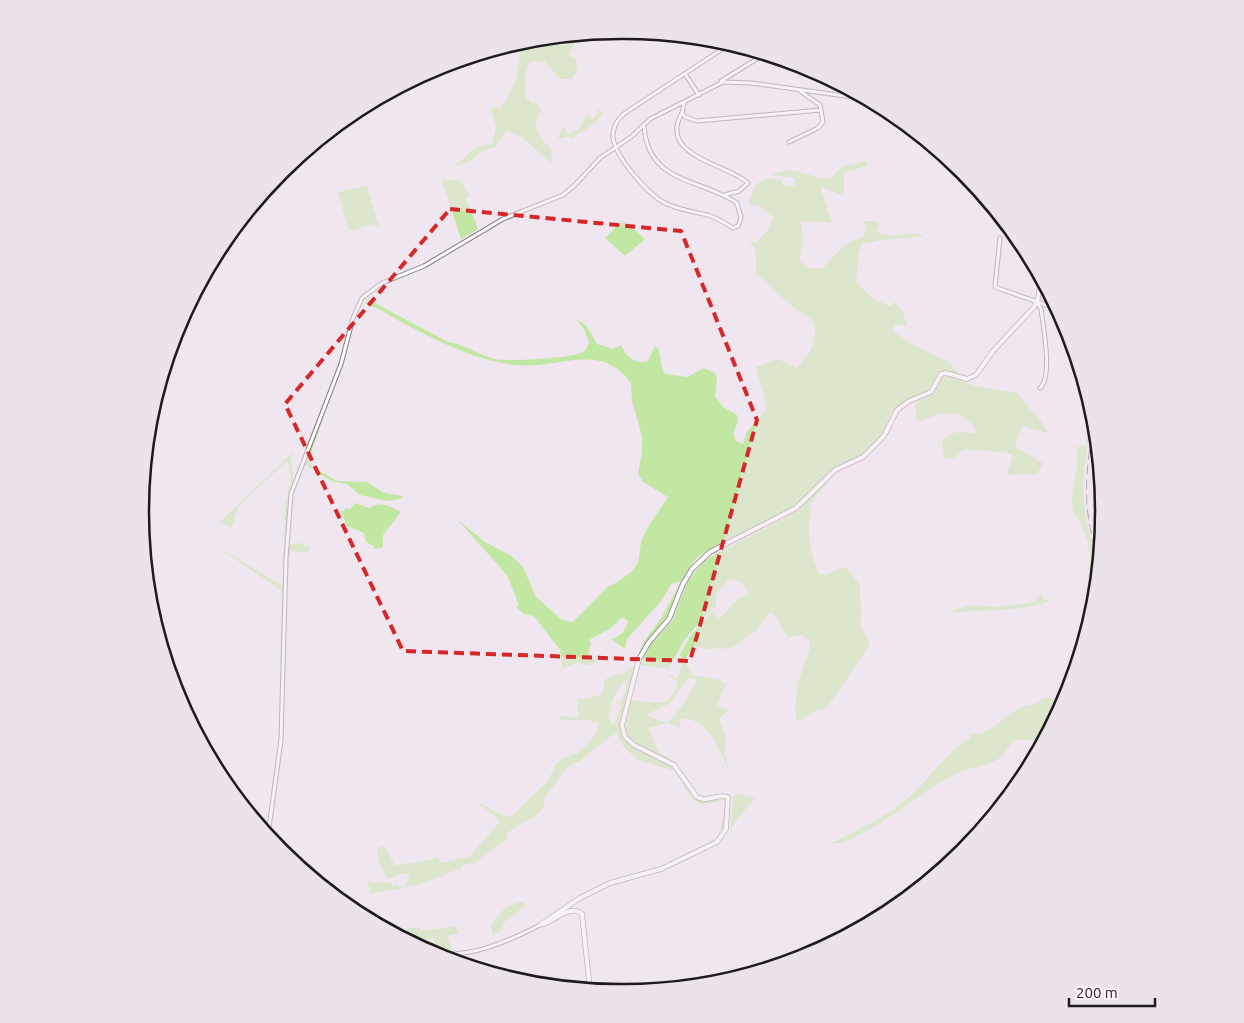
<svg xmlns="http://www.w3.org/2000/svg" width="1244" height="1023" font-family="Ubuntu,sans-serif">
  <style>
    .green { fill: #c2e7a3; fill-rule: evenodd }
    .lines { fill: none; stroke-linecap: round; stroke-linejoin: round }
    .minor-casing { stroke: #847b83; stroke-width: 5 }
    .tertiary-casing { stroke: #847b83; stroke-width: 5.5 }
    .minor { stroke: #fff; stroke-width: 3 }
    .tertiary { stroke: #fff; stroke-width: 4 }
    .rail { stroke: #676166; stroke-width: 1; stroke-dasharray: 10 5; stroke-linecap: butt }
    .marked { fill: none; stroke: #d62828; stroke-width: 4; stroke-dasharray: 10 6; stroke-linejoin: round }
    .rim { fill: none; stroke: #1e1a1d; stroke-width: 2.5 }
  </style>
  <rect width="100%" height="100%" fill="#f0e6ef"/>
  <g class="green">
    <path d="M581,34L576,39L569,55L576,59L577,72L571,79H560L545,61L530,62L525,75V96L531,103H537L541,111L535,125L543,141L551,149L552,164L522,137L506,131L496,147L482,151L472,160L455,166L477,146L492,144L496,127L491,110L493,107L500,108L508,97L516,81L522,41Z"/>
    <path d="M596,107L603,115L584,131L571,138L569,136L558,139L562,127H565L567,134C581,132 579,126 586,115L593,119L598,112Z"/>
    <path d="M867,161V166L844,172V193L841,195L820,186L832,223L801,221L803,241L799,260L808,268H821L825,266C830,260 842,247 848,243C858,236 863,243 867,226L861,221H876L879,226L876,232C893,240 913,230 924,236L875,241L870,244L863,242L859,253L856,281C864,292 878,303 891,306L895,302L903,312L907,326L895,324L892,330L913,345L949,362L959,375L948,371H941L929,389L906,401L893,410L882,434L870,448L854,459L842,463L830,471L794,507L711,548L696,559L686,573L667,617L638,655L644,641L662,617L681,581L671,584L662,600L627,639L625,649L611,639C619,638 627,629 628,621L622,617L611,628L589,640L591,643L588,653L596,661L590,666L578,662L562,669L560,650L537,620L533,616L524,614L516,607L519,605L507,575L458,520L485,542L510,555L523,567L536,597L562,620L573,622L607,587L618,582L632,571L638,563L641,542L648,527L668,497L643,482L638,473L642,452V436L632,401L631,383C601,340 556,370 515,365C473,360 438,341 401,322C390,316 377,306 364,304L370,297L373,302L448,342C468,345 477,355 495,359C509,362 573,358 583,352C587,349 588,346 589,342L584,329L576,319L586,325L597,344L613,349L621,345C626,356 634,365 648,361L655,346L659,349L662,368L665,374L687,377L704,368L715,373L717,379L715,396L723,407L737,415L738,421L733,434L736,441L743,444L747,432L767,409L756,367L778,359L796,368C809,357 824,332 809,318C804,313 798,311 793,307C780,296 768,284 756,273C754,262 760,250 749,242H757L768,230L773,217L760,206L748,204C756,183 757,176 781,180L782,185L794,186L795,178L772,175C792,163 810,179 830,179L842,167Z"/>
    <path d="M454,179L460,180L470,196L466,198L478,229L461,239L442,181Z"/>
    <path d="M367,186L379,227L373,224L349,231L338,192Z"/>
    <path d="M623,220L645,239L625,256L605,238Z"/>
    <path d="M947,376L974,386L1018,393C1026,408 1041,417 1048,433L1022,426L1015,447L1043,463L1037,474L1007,475L1013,455C997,449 981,453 966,449L958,453L954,459L944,458L942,441C951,430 963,431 975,434V428C959,405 939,413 917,423L915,405L919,401L933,394L942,377Z"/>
    <path d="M1092,410L1093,415C1086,448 1080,484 1086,518C1088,535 1099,554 1098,570L1088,569C1094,558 1086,535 1081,524C1078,518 1074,517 1073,511C1068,490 1082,468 1076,447H1085Z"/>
    <path d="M324,416L309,459L310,465L337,481L367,482L384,493L403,496L400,499L387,501L360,495L347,484L331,481L304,464Z"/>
    <path d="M293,452L291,458L293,478L288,500L285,559L279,725L282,591L215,545L283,586L285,504L291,478L288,463L286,461L283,464L238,507L232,528L223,523H219Z"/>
    <path d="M836,472L810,504C812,513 809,518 809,527C808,543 813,560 819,574L824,575L845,567L860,584L861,614L860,626L870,644L835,697L822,711L819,708L800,721L797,720C791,694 803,671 810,647L809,640L801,635L789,637C779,630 782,617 770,613L756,631L734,647L724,649L717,647L707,650L702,647H692L685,660L692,675L720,680L726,684L717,705L724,709H730L719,719L726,736L725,754L730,776C724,756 706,714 680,719V728L667,723L648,728L658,751L676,763L632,741L625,732L629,700C652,700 669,713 678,681L663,673L678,678L683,661L680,655L689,638L712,611L719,619L737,600L749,593C745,586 737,578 729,579L716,594V606L711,609L685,639L668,669L641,665L650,645L672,621L688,581L705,560L797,511ZM688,678L696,679L697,681L680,709L667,723L649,716L648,714L670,703Z"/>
    <path d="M355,503L369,508C380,501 390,506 401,512L383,535V547L373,549L374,546L366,542L364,533L347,526L341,511H344L345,508L350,509Z"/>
    <path d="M301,543L305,546H310L308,552L290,551L288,581L289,544Z"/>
    <path d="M1040,593L1044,600L1052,599C1040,611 967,611 947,612L971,605L996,607L1033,602L1037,600Z"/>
    <path d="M636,664L621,718L620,728L624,738L632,747L675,768L692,795L700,801L727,799C724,831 727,834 697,850L719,835L726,802L723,800C717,801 710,805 703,804C688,803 683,781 675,771L638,760L623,746L616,732L580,761L568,767L544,798C547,820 515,821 506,836L508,839L474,863L463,865L459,871L456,870L454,872L452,867V872C424,884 398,890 369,894L370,889L367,882L391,883L393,887L396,884L404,889L410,873C401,872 395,878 387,879L379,863L377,848L385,846L395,866L437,858L441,863L469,857L499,823L498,819L476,802L508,817L513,815L547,782L557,763L563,758L578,753L590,741L595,735L599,723L587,720H558L562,715L578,718V698L587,699L602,694L605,680L610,676L624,673ZM629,677L623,698L620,702L615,701L621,706L614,725L608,719C610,702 616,689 629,677Z"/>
    <path d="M1045,697L1063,703L1045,736L1033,740H1014C1009,745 1004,756 997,760C986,767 970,767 957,773C928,786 860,846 832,843C859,830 887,816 909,797C931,778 945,752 971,738L969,734C995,735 1001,716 1020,708C1032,703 1033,707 1045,697Z"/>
    <path d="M736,794L755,798L734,823L730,837L733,797Z"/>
    <path d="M522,902L526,905L502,924L503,929L493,936L491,925L504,909L513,904Z"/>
    <path d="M456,926L459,933L447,936L453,952L431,950L435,940L432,938L424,940L423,949L404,938L406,928L420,927V931Z"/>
  </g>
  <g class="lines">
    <g class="minor-casing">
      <g id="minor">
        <path d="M769,55L791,62"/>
        <path d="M685,74L699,95"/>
        <path d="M721,81L765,54"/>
        <path d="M860,95V98L866,104L892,113"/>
        <path d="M684,103L682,113L685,117L697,121L821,110"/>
        <path d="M682,113C657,156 728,164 748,183L739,191L725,195"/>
        <path d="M644,126C648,184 700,178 737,203L741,218L738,226L733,228C725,223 717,218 708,215C695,212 680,210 667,204C650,197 613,155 613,136C613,124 619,117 628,111L730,44"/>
        <path d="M910,128L920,141L941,154"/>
        <path d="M789,142L818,128L823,122L820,105L800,91"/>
        <path d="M1000,238L995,287L1057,309"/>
        <path d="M1037,302L1041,309C1043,325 1053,377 1040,388"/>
        <path d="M268,835L281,740L286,559L291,494L341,364L353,318L362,298L382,283L424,266L503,219L563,195L575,185L600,158L631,137L650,119L723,82L751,83L867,99"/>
        <path d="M432,953C469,959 507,942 540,925"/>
      </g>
    </g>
    <g class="tertiary-casing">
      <g id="tertiary">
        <path d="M544,924C555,920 571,904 582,914L590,990"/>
        <path d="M540,925L580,898L610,883L661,869L717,842L726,829L728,797C718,793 708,803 697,797L674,765L634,745L625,737L622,725L639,659L649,642L669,619L683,584L692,569L710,552L796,508L835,470L863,457L884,436L897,410L909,401L931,392L941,374L946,373L967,379L976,375L993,351L1034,307L1038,299L1041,278"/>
      </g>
    </g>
    <use href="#minor" class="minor"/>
    <use href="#tertiary" class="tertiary"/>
    <path class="rail" d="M1095,420C1085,467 1081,513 1099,558"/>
  </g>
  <path d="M0 0H1244V1023H0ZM450,209L681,231L757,420L690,661L403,651L285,404Z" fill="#f0e6ef" fill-opacity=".55" fill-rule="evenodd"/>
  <path class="marked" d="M450,209L681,231L757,420L690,661L403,651L285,404Z"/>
  <path d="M0 0H1244V1023H0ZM621 39H623A472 472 0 0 1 1095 511V512A472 472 0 0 1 623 984H621A472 472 0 0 1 149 512V511A472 472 0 0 1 621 39Z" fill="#ebe2ea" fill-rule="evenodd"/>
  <path class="rim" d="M621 39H623A472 472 0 0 1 1095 511V512A472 472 0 0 1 623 984H621A472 472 0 0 1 149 512V511A472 472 0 0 1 621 39Z"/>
  <path d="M1069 998v8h86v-8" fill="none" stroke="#1e1a1d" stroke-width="2.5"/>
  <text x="1076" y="998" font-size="15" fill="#1e1a1d" stroke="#fdf3fc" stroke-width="4" paint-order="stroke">200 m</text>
</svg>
